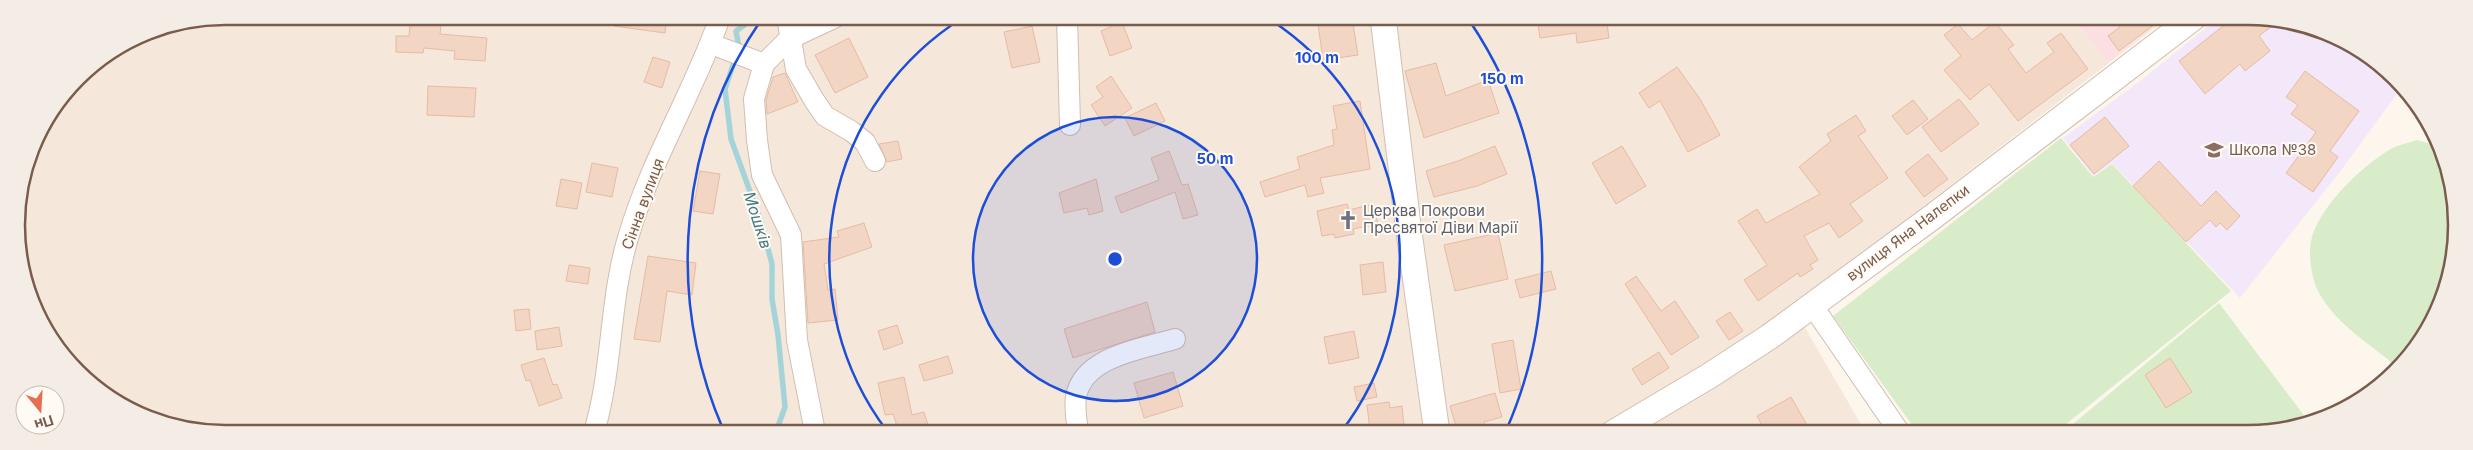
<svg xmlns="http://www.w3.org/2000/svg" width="2473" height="450" font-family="Inter,sans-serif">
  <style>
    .residential { fill: #f5e8da }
    .education { fill: #f3e8fa }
    .medical { fill: #fbdfe3 }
    .green { fill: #d8ecc9 }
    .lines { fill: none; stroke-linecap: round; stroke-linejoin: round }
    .stream { stroke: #a5d3da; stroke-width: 5.5 }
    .building { fill: #f3d5c3; stroke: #e6bba3 }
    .minor-casing { stroke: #d1beb0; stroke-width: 22 }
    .tertiary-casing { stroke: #d1beb0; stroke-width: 27 }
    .minor { stroke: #fff; stroke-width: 20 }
    .tertiary { stroke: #fff; stroke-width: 25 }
    .ring { fill: none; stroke: #1d4ed8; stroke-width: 2.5 }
    .labels { text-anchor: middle; stroke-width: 4; stroke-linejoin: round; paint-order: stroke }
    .education-label { font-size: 15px; fill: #785e54; stroke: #fffaf3; text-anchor: start }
    .street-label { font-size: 15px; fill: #7a5c4d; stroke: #fffaf3 }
    .worship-label { font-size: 15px; fill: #5b616d; stroke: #fffaf3; text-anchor: start }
    .water-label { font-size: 16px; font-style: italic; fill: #437c86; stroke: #fffaf3 }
    .rim { fill: none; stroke: #7a5c4d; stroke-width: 2.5 }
    .centre { fill: #1d4ed8; stroke: #fffaf3; stroke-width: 2.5 }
    .ring-label { font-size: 15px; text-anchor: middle; font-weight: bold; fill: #1d4ed8; stroke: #fffaf3; stroke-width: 4; stroke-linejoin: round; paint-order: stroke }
  </style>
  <rect width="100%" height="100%" fill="#fdf6ec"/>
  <path class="residential" d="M225,16L2072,18L2108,62L2160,18H2167L1793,307L1866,433L198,432L121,406L68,362L27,292L17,212L38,133L78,77L145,32Z"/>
  <path class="education" d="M2218,18H2275L2352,44L2402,87L2342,169L2240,298L2112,163L2093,176L2063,138L2140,81Z"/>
  <path class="medical" d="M2072,18H2160L2108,62Z"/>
  <g class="green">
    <path d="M2061,138L2093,177L2112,164L2231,291L2055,433H1918L1833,316Z"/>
    <path d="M2417,140L2438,146L2450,171L2455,252L2435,317L2399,368C2371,345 2337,325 2319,293C2312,280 2308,256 2311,241C2318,208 2361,167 2389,150C2397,145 2408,143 2417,140Z"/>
    <path d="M2219,303L2309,422L2262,433H2062Z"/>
  </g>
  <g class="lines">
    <path class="stream" d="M750,17L747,23L736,31L739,47L725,89L731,139L761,222L772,264V299L778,335L785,407L776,432"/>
  </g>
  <g class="building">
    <path d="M411,16H442L440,34L487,38L485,61L454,59L455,51L424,48L423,53L396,52V36H409Z"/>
    <path d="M614,17H667L665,33L614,26Z"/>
    <path d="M1317,17H1352L1358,55L1323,60Z"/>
    <path d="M1537,17H1606L1609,38L1577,43L1576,33L1540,38Z"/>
    <path d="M2114,18H2163L2119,51L2108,36L2120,27Z"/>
    <path d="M2233,18L2280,20L2259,36L2270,51L2245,71L2240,64L2205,94L2179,61Z"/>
    <path d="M1122,22L1132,48L1110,56L1101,31Z"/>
    <path d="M1995,22L2014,45L2008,49L2026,73L2054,52L2047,43L2061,33L2088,69L2018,121L1989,84L1970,100L1944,70L1961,56L1944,35L1958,24L1972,40Z"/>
    <path d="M1032,26L1040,62L1012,68L1004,32Z"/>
    <path d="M849,38L868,77L835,93L815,55Z"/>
    <path d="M653,57L670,62L662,88L644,82Z"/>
    <path d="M1436,63L1446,96L1488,80L1499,113L1424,138L1405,71Z"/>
    <path d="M1677,67L1700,99L1720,135L1688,152L1660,101L1649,108L1639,93Z"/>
    <path d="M2305,71L2359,111L2330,151L2338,157L2313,192L2286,173L2316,132L2291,114L2298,105L2286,97Z"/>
    <path d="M785,73L798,102L767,114L766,100L773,77Z"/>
    <path d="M1111,76L1132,108L1105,126L1091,105L1103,97L1096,87Z"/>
    <path d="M428,86L476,88L474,117L427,115Z"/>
    <path d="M1959,99L1979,124L1941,152L1922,127Z"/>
    <path d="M1913,100L1928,119L1907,135L1892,116Z"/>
    <path d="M1360,101L1370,169L1320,178L1324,193L1308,197L1305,185L1265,197L1260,182L1300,169L1297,157L1334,145L1332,130L1337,129L1333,106Z"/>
    <path d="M1156,103L1165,121L1134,136L1125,118Z"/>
    <path d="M1856,115L1866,131L1858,136L1888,178L1850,204L1863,221L1839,238L1829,223L1804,236L1818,260L1810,265L1813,269L1800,277L1798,273L1758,301L1744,280L1767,265L1738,221L1757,209L1766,223L1820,194L1799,167L1831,141L1827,134Z"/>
    <path d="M2105,117L2129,146L2094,174L2070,145Z"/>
    <path d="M898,141L902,159L887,162L879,144Z"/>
    <path d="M1495,146L1507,174L1477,186L1434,197L1426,171L1458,161Z"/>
    <path d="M1622,146L1646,186L1616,204L1592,163Z"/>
    <path d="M1169,151L1182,185L1188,184L1198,215L1183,219L1175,192L1121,213L1115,197L1159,180L1151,158Z"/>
    <path d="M1928,154L1948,179L1924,197L1905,172Z"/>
    <path d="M2159,161L2201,206L2216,191L2240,216L2227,230L2220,223L2216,227L2210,220L2186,242L2133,186Z"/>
    <path d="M592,163L618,168L612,197L586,192Z"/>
    <path d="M700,171L720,174L713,214L693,211Z"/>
    <path d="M561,179L582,183L577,209L556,206Z"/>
    <path d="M1096,179L1103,211L1089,215L1087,208L1064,213L1059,193Z"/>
    <path d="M1347,204L1349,210L1373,204L1378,224L1353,229L1354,234L1335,238L1334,234L1322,236L1317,211Z"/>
    <path d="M864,223L872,247L824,264L828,290L835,289L838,320L808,323L803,242L839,237L837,231Z"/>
    <path d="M1498,233L1508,279L1455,291L1444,245Z"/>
    <path d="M648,256L696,263L692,295L667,291L660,342L634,339Z"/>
    <path d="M1383,262L1386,292L1363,295L1360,265Z"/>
    <path d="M569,265L590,268L588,284L566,281Z"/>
    <path d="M1551,271L1556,289L1520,298L1515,280Z"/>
    <path d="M1636,276L1661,311L1675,301L1699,337L1671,355L1625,284Z"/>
    <path d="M1147,302L1155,332L1073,358L1064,329Z"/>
    <path d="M529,309L531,329L516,331L514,310Z"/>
    <path d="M1730,312L1743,331L1729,340L1716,321Z"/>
    <path d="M897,325L903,343L884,350L878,331Z"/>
    <path d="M559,327L562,346L537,350L535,331Z"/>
    <path d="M1354,331L1359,358L1329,364L1324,337Z"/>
    <path d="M1513,340L1521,389L1500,393L1492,344Z"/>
    <path d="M1659,352L1669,368L1642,385L1632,369Z"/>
    <path d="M948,356L953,373L924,381L919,365Z"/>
    <path d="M544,358L553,385L557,384L562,398L539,406L530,380L526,381L521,365Z"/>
    <path d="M2170,358L2192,392L2166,408L2145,375Z"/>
    <path d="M1173,372L1183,406L1144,418L1134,383Z"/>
    <path d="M904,377L912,415L924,412L930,432H899L893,414L885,415L878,383Z"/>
    <path d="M1374,383L1377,397L1357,401L1354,387Z"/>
    <path d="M1495,393L1502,417L1484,422L1487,433H1458L1450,406Z"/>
    <path d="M1791,397L1808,427L1797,433H1766L1757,416Z"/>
    <path d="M1389,402L1390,408L1402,406L1404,426L1370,431L1367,405Z"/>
  </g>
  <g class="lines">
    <g class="minor-casing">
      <g id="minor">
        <path d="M787,17L796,69L814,100L825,116L851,131L865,142L875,161"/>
        <path d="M1067,17L1070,125"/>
        <path d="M711,44L764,64L789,39L836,17"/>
        <path d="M764,64L754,99L757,140L762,175L791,235L797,340L815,432"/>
        <path d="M1812,305L1900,433"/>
        <path d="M594,432C613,369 609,301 628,238C650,161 694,92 720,17"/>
        <path d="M1078,433C1077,422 1074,408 1076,397C1083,356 1142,349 1175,339"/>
      </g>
    </g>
    <g class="tertiary-casing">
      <g id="tertiary">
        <path d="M1383,17L1408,225L1437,433"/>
        <path d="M1613,433L1709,376L1769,337L1931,218L2193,18"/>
      </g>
    </g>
    <use href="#minor" class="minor"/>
    <use href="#tertiary" class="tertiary"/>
  </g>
  <circle cx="1115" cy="259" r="142" fill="#1d4ed8" fill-opacity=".12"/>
  <g class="ring">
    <circle cx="1115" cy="259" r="142"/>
    <path d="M887 431A285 285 0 0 1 964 17M1266 17A285 285 0 0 1 1341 432"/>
    <path d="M723 429A427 427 0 0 1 763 17M1469 20A427 427 0 0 1 1505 433"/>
  </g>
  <defs>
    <g id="school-bare" transform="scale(1.5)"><path d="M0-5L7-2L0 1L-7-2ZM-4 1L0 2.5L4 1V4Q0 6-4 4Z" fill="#8d6e63" stroke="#fffaf3" stroke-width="2.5" paint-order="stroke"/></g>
    <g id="church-bare" transform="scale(1.5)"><path d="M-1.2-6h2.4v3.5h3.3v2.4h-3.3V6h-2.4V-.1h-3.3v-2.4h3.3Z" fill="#6b7280" stroke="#fffaf3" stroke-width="2.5" paint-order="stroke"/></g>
  </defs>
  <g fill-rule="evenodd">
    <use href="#school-bare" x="2214" y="150"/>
    <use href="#church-bare" x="1348" y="220"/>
  </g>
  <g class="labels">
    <g class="education-label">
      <text x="2229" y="155">Школа №38</text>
    </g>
    <g class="street-label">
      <text transform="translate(643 204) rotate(-70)" y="5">Сінна вулиця</text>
      <text transform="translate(1908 233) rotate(-37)" y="5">вулиця Яна Налепки</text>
    </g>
    <g class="worship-label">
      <text x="1363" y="216">Церква Покрови<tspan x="1363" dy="17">Пресвятої Діви Марії</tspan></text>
    </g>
    <g class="water-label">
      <text transform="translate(758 220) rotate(72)" y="6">Мошків</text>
    </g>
  </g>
  <path d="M0 0H2473V450H0ZM225 25H2248A200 200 0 0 1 2448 225V225A200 200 0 0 1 2248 425H225A200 200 0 0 1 25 225V225A200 200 0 0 1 225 25Z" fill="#f4ede6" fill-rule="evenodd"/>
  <path class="rim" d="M225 25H2248A200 200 0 0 1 2448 225V225A200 200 0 0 1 2248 425H225A200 200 0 0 1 25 225V225A200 200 0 0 1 225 25Z"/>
  <circle cx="1115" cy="259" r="8" class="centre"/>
  <g class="ring-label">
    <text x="1317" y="63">100 m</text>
    <text x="1502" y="84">150 m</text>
    <text x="1215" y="164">50 m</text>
  </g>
  <g transform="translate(40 410) rotate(162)"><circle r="24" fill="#fffaf3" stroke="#cabbb1"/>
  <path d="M0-4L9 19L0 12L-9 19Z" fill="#e76f51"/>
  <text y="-8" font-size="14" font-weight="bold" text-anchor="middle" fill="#7a5c4d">Пн</text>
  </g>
</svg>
